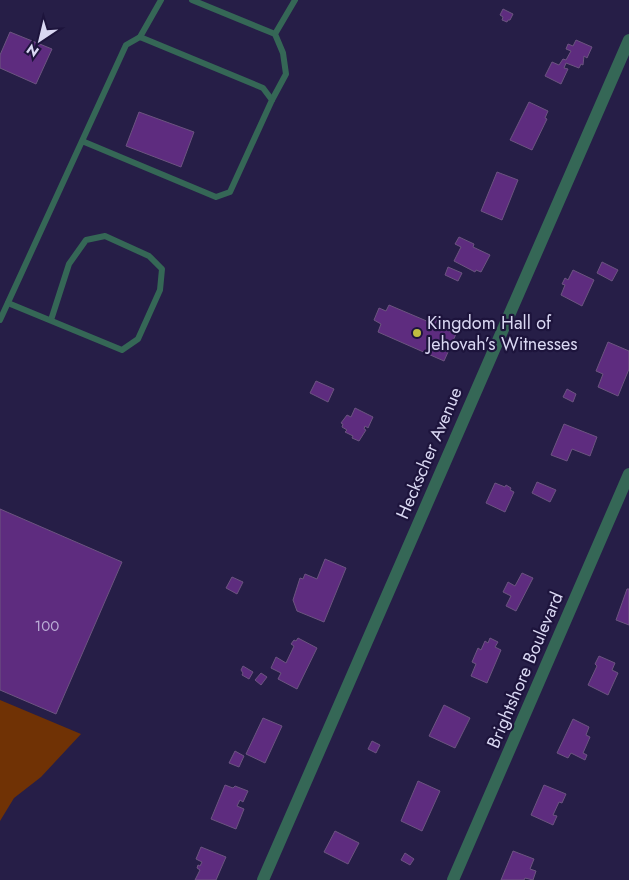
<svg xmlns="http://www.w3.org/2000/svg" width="629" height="880" font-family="Jost,sans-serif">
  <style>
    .green { fill: #703205 }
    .building { fill: #5e2c7f; stroke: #6c5480 }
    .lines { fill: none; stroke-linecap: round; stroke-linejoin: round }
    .lane { stroke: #356756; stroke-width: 6 }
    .street { stroke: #356756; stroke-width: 12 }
    .poi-dot { fill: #bfbe41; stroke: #1d143c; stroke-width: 2 }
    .labels { text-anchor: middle; stroke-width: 4.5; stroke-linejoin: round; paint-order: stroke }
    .number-label { font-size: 15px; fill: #bbadd6 }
    .poi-label { font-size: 18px; fill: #dad8f3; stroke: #1d143c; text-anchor: start }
    .street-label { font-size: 18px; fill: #dad8f3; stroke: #1d143c }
  </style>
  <rect width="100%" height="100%" fill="#261e47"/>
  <path class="green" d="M0,700L81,734L41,777L14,798L0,821Z"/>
  <g class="building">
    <path d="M503,9L513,14L510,20H508L507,22L502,20L503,17L500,15Z"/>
    <path d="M10,32L52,49L36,84L0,68V55Z"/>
    <path d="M576,40L592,47L587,58L584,56L583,65L581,64L579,68L566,63L564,68L568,69L561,84L545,76L552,62L559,65L563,59L566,60L571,51L566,49L568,44L573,46Z"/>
    <path d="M529,102L548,111L545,118L547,119L532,150L510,140Z"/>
    <path d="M139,112L194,132L181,167L126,146Z"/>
    <path d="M497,172L518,180L502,220L481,211Z"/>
    <path d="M459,237L474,244L473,247L490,255L481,272L476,270L475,272L454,261L461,247L455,244Z"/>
    <path d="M602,262L618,270L612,281L597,273Z"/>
    <path d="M448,267L462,273L458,281L445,275Z"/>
    <path d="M573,270L594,280L582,306L561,295L565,285L562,284L565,278L568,280Z"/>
    <path d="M389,305L429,322L431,317L437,320L435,325L456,334L444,361L378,332L381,324L374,320L379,308L386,311Z"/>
    <path d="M608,342L629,351V369L618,396L598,387L603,374L596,371Z"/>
    <path d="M316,381L334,389L328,402L310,393Z"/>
    <path d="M567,389L576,394L573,402L563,397Z"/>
    <path d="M355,408L373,417L368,428L365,426L364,429L366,430L359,441L352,438L353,436L345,432L347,430L342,427L343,424L341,423L347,415L351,417Z"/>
    <path d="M564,424L597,437L590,456L572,449L567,461L551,455Z"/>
    <path d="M537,482L556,490L550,502L532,493Z"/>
    <path d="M495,483L505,487L506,485L511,488L510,490L514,492L505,512L486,503Z"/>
    <path d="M0,509L122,562L56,714L0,690Z"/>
    <path d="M325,559L346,568L324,622L297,611L293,600L300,578L303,579L305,574L317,579Z"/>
    <path d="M522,573L533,578L516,611L506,606L511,596L503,592L508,582L515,586Z"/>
    <path d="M232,577L243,582L237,594L226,588Z"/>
    <path d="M627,589H629V625L616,620Z"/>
    <path d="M298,638L317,648L297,689L278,679L281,673L271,668L276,657L286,663L294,646L291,644L294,640L296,641Z"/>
    <path d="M490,638L498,642L495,647L501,650L487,683L471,676L476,664L472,662L478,648L481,650L485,641L488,643Z"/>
    <path d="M599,656L615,663L612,670L618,673L608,695L588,685L597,666L595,664Z"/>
    <path d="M243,666L253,672L249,679L242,675L243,673L241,670Z"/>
    <path d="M261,673L267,677L261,685L255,680Z"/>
    <path d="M444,705L470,718L455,748L429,736Z"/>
    <path d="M263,718L282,726L265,763L246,754Z"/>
    <path d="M573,719L589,727L586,735L590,737L583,753L587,755L585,760L571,753L568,758L557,753Z"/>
    <path d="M372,741L380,745L376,753L368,749Z"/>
    <path d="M235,751L244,756L239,767L229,763Z"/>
    <path d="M418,781L440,791L422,831L401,821Z"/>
    <path d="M225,785L233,788L235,786L248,791L243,802L240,800L237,806L244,809L236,829L211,819Z"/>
    <path d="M544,785L566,794L562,803L559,802L553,815L557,816L553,825L531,815Z"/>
    <path d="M335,831L359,843L348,864L324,852Z"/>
    <path d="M201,847L226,857L216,880H195L200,870L197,868L198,865L200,866L202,862L196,859Z"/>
    <path d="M513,851L534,859L530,869L536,871L533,880L525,878L524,880H501Z"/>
    <path d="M405,853L414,859L410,865L401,860Z"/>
  </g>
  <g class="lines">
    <g class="lane">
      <path d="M192,0L275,34"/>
      <path d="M140,37L161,0"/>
      <path d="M272,100L286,74L283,53L275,34L295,0"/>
      <path d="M8,303L122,350L138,339L160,290L162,269L149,256L105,236L86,240L69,264L51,320"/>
      <path d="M0,320L126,45L140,37L263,88L272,100L230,192L216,197L82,141"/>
    </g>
    <g class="street">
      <path d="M263,880L629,40"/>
      <path d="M453,880L629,474"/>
    </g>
  </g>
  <circle class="poi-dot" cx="417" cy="333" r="5"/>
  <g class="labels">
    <g class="number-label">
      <text x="47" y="631">100</text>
    </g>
    <g class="poi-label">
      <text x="427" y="329">Kingdom Hall of<tspan x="427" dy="21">Jehovah’s Witnesses</tspan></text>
    </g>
    <g class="street-label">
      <text transform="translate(429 453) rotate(-67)" y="6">Heckscher Avenue</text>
      <text transform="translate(525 670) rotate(-67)" y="6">Brightshore Boulevard</text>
    </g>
  </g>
  <g transform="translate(40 40) rotate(215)" stroke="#1d143c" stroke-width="4" paint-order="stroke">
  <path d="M0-4L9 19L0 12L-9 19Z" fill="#dad8f3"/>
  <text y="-8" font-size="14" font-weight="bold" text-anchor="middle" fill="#dad8f3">N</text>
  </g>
</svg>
